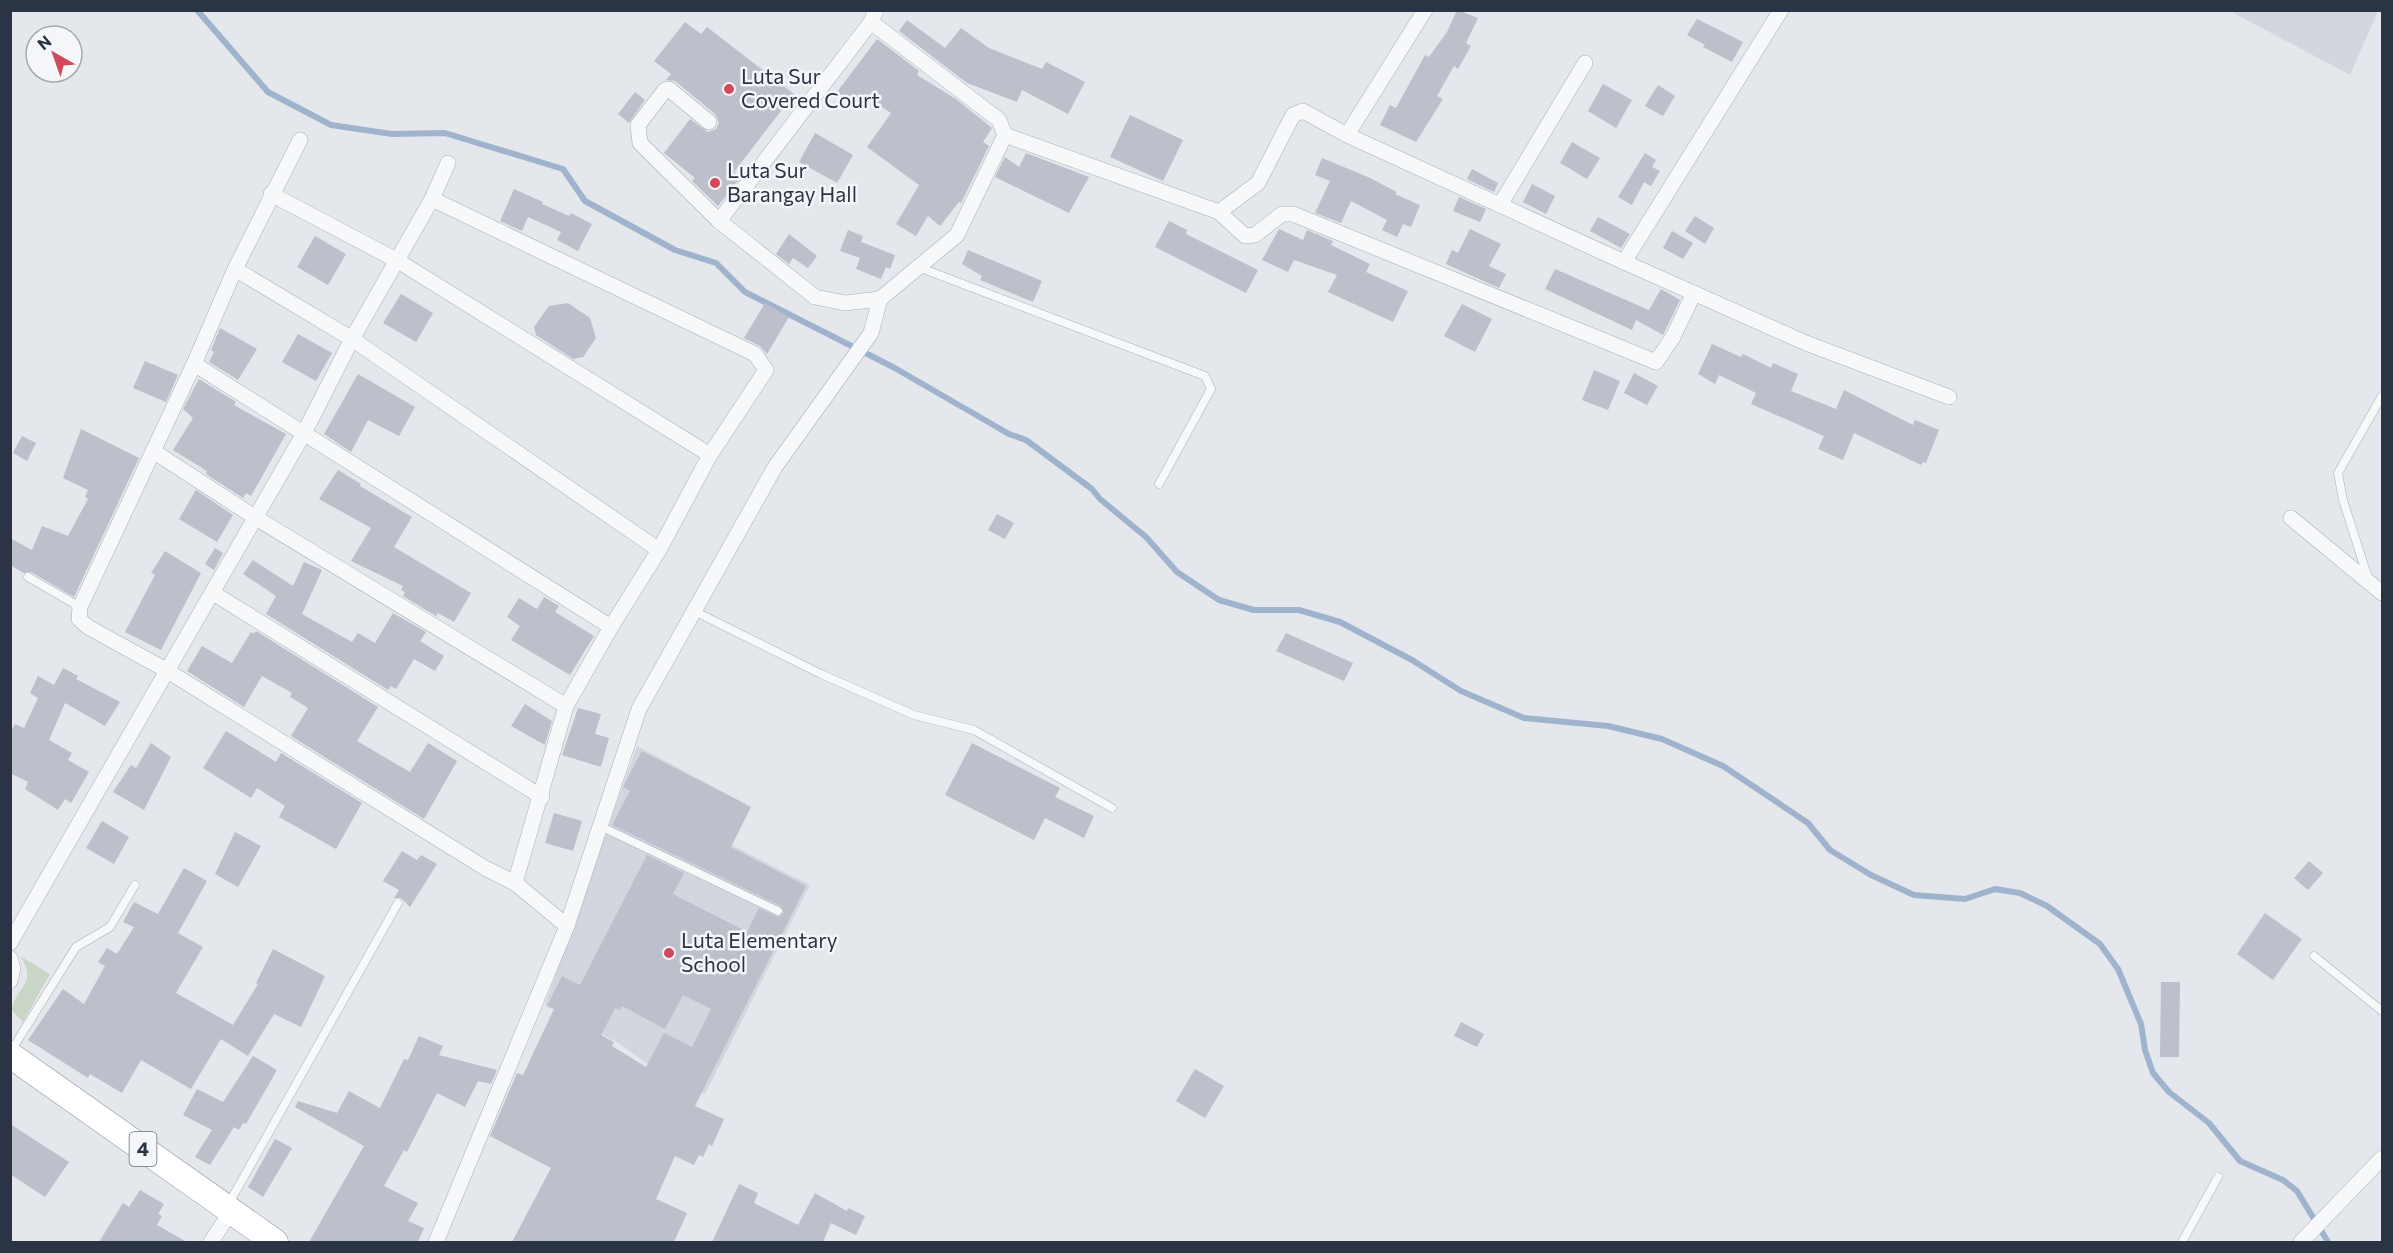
<svg xmlns="http://www.w3.org/2000/svg" width="2393" height="1253" font-family="Commissioner,sans-serif">
  <style>
    .built { fill: #d2d6de }
    .green { fill: #c9d6c5 }
    .lines { fill: none; stroke-linecap: round; stroke-linejoin: round }
    .stream { stroke: #9fb4cc; stroke-width: 6 }
    .building { fill: #bbc0ca; fill-rule: evenodd }
    .service-casing { stroke: #a9aeb7; stroke-width: 9 }
    .minor-casing { stroke: #a9aeb7; stroke-width: 16 }
    .trunk-casing { stroke: #8b94a3; stroke-width: 27 }
    .service { stroke: #f7f8fa; stroke-width: 8 }
    .minor { stroke: #f7f8fa; stroke-width: 15 }
    .trunk { stroke: #fff; stroke-width: 26 }
    .poi-dot { fill: #d1495b; stroke: #f4f6f9; stroke-width: 2 }
    .labels { text-anchor: middle; stroke-width: 5; stroke-linejoin: round; paint-order: stroke }
    .shield { fill: #f4f6f9; stroke: #676e7b; stroke-width: 1.5 }
    .shield-label { font-size: 20px; font-weight: bold; fill: #2b3445 }
    .poi-label { font-size: 21px; fill: #2b3445; stroke: #f4f6f9; text-anchor: start }
  </style>
  <rect width="100%" height="100%" fill="#e4e7ec"/>
  <g class="built">
    <path d="M2230,11H2378L2350,75Z"/>
    <path d="M637,746L746,804L726,842L810,885L705,1094L648,1064L615,1041L545,1005Z"/>
  </g>
  <path class="green" d="M20,956L50,974L23,1022L12,1010C15,986 39,984 20,956Z"/>
  <g class="lines">
    <path class="stream" d="M197,10L268,92L331,125L392,134L445,133L563,169L585,201L675,250L716,263L745,292L893,367L1009,434L1026,440L1092,489L1100,499L1146,537L1177,572L1219,600L1254,610H1299L1340,622L1412,660L1461,691L1524,718L1608,726L1662,739L1723,766L1808,823L1830,850L1871,875L1914,895L1965,899L1995,889L2020,893L2047,906L2100,944L2118,969L2141,1024L2145,1050L2153,1073L2169,1092L2209,1123L2240,1161L2283,1180L2297,1191L2328,1242"/>
  </g>
  <g class="building">
    <path d="M1457,10L1478,18L1466,43L1471,46L1458,69L1454,66L1437,96L1443,99L1416,142L1380,125L1390,105L1396,108L1425,55L1429,57L1447,32Z"/>
    <path d="M1697,19L1743,42L1732,62L1703,47L1705,45L1687,35Z"/>
    <path d="M907,20L945,48L961,28L989,48L1042,69L1046,62L1085,82L1068,114L1022,90L1017,102L967,83L899,31Z"/>
    <path d="M685,22L701,34L707,27L794,94L734,172L741,177L718,206L692,181L695,178L664,153L690,119L708,132L716,129L719,123L715,114L675,81L666,80L671,74L654,61Z"/>
    <path d="M877,39L919,71L917,75L956,99L992,128L983,142L989,146L961,203L959,202L940,226L928,216L916,236L896,224L919,185L867,147L891,113L864,95L858,105L837,92Z"/>
    <path d="M1603,84L1632,100L1616,128L1588,111Z"/>
    <path d="M1658,85L1675,96L1663,116L1645,106Z"/>
    <path d="M635,92L645,100L629,123L618,114Z"/>
    <path d="M1130,115L1183,140L1163,181L1110,157Z"/>
    <path d="M815,133L853,155L837,183L799,162Z"/>
    <path d="M1572,142L1600,158L1587,179L1560,163Z"/>
    <path d="M1026,153L1089,177L1069,213L995,177L1005,157L1019,167Z"/>
    <path d="M1645,153L1656,160L1652,167L1660,171L1651,186L1644,182L1632,205L1618,197Z"/>
    <path d="M1322,158L1368,177L1397,192L1395,194L1420,205L1411,227L1403,224L1397,237L1382,230L1387,220L1351,201L1341,223L1315,213L1330,181L1315,175Z"/>
    <path d="M1472,169L1498,183L1494,192L1467,179Z"/>
    <path d="M1532,184L1555,196L1546,214L1523,202Z"/>
    <path d="M514,189L543,202L542,204L569,216L571,213L592,224L578,251L557,240L561,232L528,217L522,231L500,221Z"/>
    <path d="M1459,197L1486,209L1480,222L1453,211Z"/>
    <path d="M1695,216L1714,228L1705,244L1685,231Z"/>
    <path d="M1598,217L1630,234L1621,248L1590,231Z"/>
    <path d="M1169,221L1187,230L1186,234L1258,270L1246,293L1155,247Z"/>
    <path d="M1279,229L1303,240L1307,230L1333,241L1331,245L1370,264L1366,272L1408,291L1393,322L1328,292L1337,275L1294,260L1288,272L1262,260Z"/>
    <path d="M1470,229L1501,244L1489,266L1506,274L1499,288L1446,264L1452,250L1458,253Z"/>
    <path d="M848,230L863,236L861,242L895,255L890,269L886,267L881,279L856,269L860,258L840,251Z"/>
    <path d="M1672,231L1693,243L1683,259L1663,248Z"/>
    <path d="M789,234L817,256L808,268L793,258L789,264L776,254Z"/>
    <path d="M315,236L346,254L328,285L297,267Z"/>
    <path d="M968,250L1042,281L1033,302L980,280L982,276L962,264Z"/>
    <path d="M1555,269L1649,310L1661,289L1680,300L1663,335L1636,320L1632,330L1545,289Z"/>
    <path d="M401,294L433,313L416,342L383,323Z"/>
    <path d="M568,303L590,318L596,338L583,357L573,359L536,335L534,327L549,306Z"/>
    <path d="M765,303L789,317L767,354L760,346L744,338Z"/>
    <path d="M1462,304L1492,319L1475,352L1444,336Z"/>
    <path d="M220,328L257,349L238,380L209,362L214,352L211,350Z"/>
    <path d="M298,334L332,353L316,381L282,362Z"/>
    <path d="M1712,344L1741,357L1743,354L1771,368L1773,363L1798,374L1791,391L1836,409L1844,390L1913,425L1915,420L1939,430L1926,463L1923,462L1921,465L1854,433L1843,460L1818,449L1824,436L1751,404L1756,393L1719,375L1715,384L1698,374Z"/>
    <path d="M145,361L178,375L166,402L133,388Z"/>
    <path d="M1594,370L1620,381L1608,410L1582,400Z"/>
    <path d="M1634,373L1658,386L1647,405L1624,393Z"/>
    <path d="M358,374L415,407L399,436L368,420L351,452L324,434Z"/>
    <path d="M199,379L236,402L234,405L286,434L251,496L246,493L243,498L206,474L207,471L173,450L193,418L183,409Z"/>
    <path d="M81,429L139,458L74,597L31,572L24,573L10,565V538L32,550L42,526L68,536L88,499L85,497L88,490L63,478Z"/>
    <path d="M22,436L36,443L27,461L13,453Z"/>
    <path d="M338,470L361,484L360,486L412,517L394,547L471,593L454,622L438,613L436,616L403,596L405,592L401,590L403,586L351,561L371,528L319,499Z"/>
    <path d="M196,490L233,515L217,542L179,519Z"/>
    <path d="M997,514L1014,523L1005,539L988,530Z"/>
    <path d="M215,548L223,553L214,570L205,564Z"/>
    <path d="M165,551L201,573L161,650L125,632L155,575L151,573Z"/>
    <path d="M253,560L293,586L304,562L322,570L302,614L352,642L358,633L375,643L393,613L426,632L420,641L444,656L435,671L414,659L396,689L391,686L388,690L266,614L276,596L243,574Z"/>
    <path d="M544,597L559,606L555,612L594,636L570,675L511,640L520,626L507,617L519,598L537,609Z"/>
    <path d="M256,631L378,707L357,741L410,772L428,743L457,761L424,819L291,736L308,708L290,697L292,693L262,676L244,707L187,671L202,646L232,663L251,632L254,634Z"/>
    <path d="M1286,633L1353,663L1344,681L1276,651Z"/>
    <path d="M63,668L78,676L76,679L120,702L105,726L65,703L49,740L72,753L68,760L89,772L71,803L65,799L58,810L25,789L28,782L10,773V733L15,724L24,728L38,698L30,693L38,676L54,685Z"/>
    <path d="M525,704L552,721L545,745L511,726Z"/>
    <path d="M578,708L601,714L595,734L609,738L601,767L562,755Z"/>
    <path d="M226,731L276,762L281,753L362,803L336,849L279,817L285,806L257,788L251,798L203,768Z"/>
    <path d="M151,743L171,757L144,810L113,792L131,765L136,768Z"/>
    <path d="M972,743L1060,788L1055,797L1094,816L1084,838L1045,818L1034,840L945,795Z"/>
    <path d="M642,751L751,807L731,847L806,886L695,1106L724,1119L712,1146L709,1144L703,1157L699,1155L694,1165L675,1156L656,1199L687,1213L674,1242H512L551,1168L490,1136L517,1073L523,1075L554,1009L547,1006L562,976L580,985L647,855L684,873L673,894L747,932L759,908L778,917L784,913L781,906L612,825L630,791L623,787ZM683,995L711,1009L692,1047L664,1033L646,1067L612,1046L614,1042L601,1035L615,1008L620,1010L622,1006L665,1029Z"/>
    <path d="M554,813L582,821L573,851L545,843Z"/>
    <path d="M102,821L129,837L114,864L86,848Z"/>
    <path d="M235,832L261,846L238,887L215,874Z"/>
    <path d="M402,851L417,860L421,855L437,864L410,907L401,898H394L399,890L383,881Z"/>
    <path d="M2309,861L2323,873L2308,890L2294,878Z"/>
    <path d="M184,868L207,881L178,933L203,947L176,993L233,1025L258,984L256,983L273,949L325,976L301,1027L274,1014L248,1056L221,1039L191,1089L141,1060L122,1093L90,1074L88,1078L28,1040L63,989L84,1004L105,966L98,962L107,948L117,954L134,927L123,922L134,902L158,914Z"/>
    <path d="M2265,913L2302,939L2273,980L2237,954Z"/>
    <path d="M2161,982H2180L2179,1057H2160Z"/>
    <path d="M1461,1022L1484,1034L1477,1047L1454,1036Z"/>
    <path d="M419,1036L443,1046L439,1055L497,1070L491,1084L478,1081L465,1107L437,1093L407,1152L404,1150L384,1186L418,1203L408,1221L424,1228L418,1242H309L364,1146L295,1107L298,1101L337,1113L349,1091L380,1108L404,1059L408,1060Z"/>
    <path d="M253,1056L277,1070L246,1124L243,1123L239,1130L234,1127L210,1165L195,1157L212,1130L183,1115L197,1089L223,1102Z"/>
    <path d="M1195,1069L1224,1086L1205,1118L1176,1101Z"/>
    <path d="M10,1124L69,1162L45,1197L10,1174Z"/>
    <path d="M275,1139L292,1148L263,1197L248,1187Z"/>
    <path d="M739,1184L758,1193L754,1203L798,1225L815,1193L847,1211L848,1208L865,1216L856,1235L831,1223L823,1242H712Z"/>
    <path d="M140,1190L164,1204L158,1214L162,1216L157,1225L187,1242H99L123,1203L129,1207Z"/>
  </g>
  <g class="lines">
    <g class="service-casing">
      <g id="service">
        <path d="M918,267L1205,376L1211,389L1159,484"/>
        <path d="M28,577L80,607"/>
        <path d="M2368,578L2343,500L2338,473L2382,396"/>
        <path d="M694,611L821,674L914,715L974,730L1112,808"/>
        <path d="M600,826L778,911"/>
        <path d="M2314,956L2382,1011"/>
        <path d="M11,1051L76,947L110,927L135,885"/>
        <path d="M228,1205L398,903"/>
        <path d="M2182,1242L2218,1177"/>
      </g>
    </g>
    <g class="minor-casing">
      <g id="minor">
        <path d="M709,122L669,89L665,90L638,125L640,143L719,221L815,297L845,303L880,299"/>
        <path d="M1005,135L1219,212L1245,236L1255,235L1282,214H1293L1656,362L1673,337L1694,293"/>
        <path d="M1347,135L1425,10"/>
        <path d="M300,140L235,269L194,364L80,607L79,619L88,627L166,670L485,868L515,883L566,706L611,627L659,550L710,455L766,370L755,354L432,199"/>
        <path d="M271,194L398,261L710,455"/>
        <path d="M1500,205L1585,63"/>
        <path d="M1219,212L1258,183L1293,115L1303,111L1347,135L1624,262L1781,10"/>
        <path d="M719,221L871,22L876,10"/>
        <path d="M1624,262L1806,343L1949,397"/>
        <path d="M235,269L352,339L659,550"/>
        <path d="M194,364L611,627"/>
        <path d="M153,451L256,518L566,706"/>
        <path d="M2291,518L2382,593"/>
        <path d="M213,593L542,797"/>
        <path d="M515,883L567,926"/>
        <path d="M10,943L303,435L352,339L432,199L448,163"/>
        <path d="M10,958L13,969L10,981"/>
        <path d="M211,1242L231,1211"/>
        <path d="M436,1242L567,926L639,709L775,467L871,333L880,299L957,235L1005,135L999,120L871,22"/>
        <path d="M2301,1242L2382,1158"/>
      </g>
    </g>
    <g class="trunk-casing">
      <path id="trunk" d="M10,1055L275,1242"/>
    </g>
    <use href="#service" class="service"/>
    <use href="#minor" class="minor"/>
    <use href="#trunk" class="trunk"/>
  </g>
  <g class="poi-dot">
    <circle cx="729" cy="89" r="6"/>
    <circle cx="715" cy="183" r="6"/>
    <circle cx="669" cy="953" r="6"/>
  </g>
  <g class="labels">
    <rect class="shield" x="129.5" y="1132" width="27" height="34" rx="4.5"/>
    <g class="shield-label">
      <text x="143" y="1156">4</text>
    </g>
    <g class="poi-label">
      <text x="741" y="84">Luta Sur<tspan x="741" dy="24">Covered Court</tspan></text>
      <text x="727" y="178">Luta Sur<tspan x="727" dy="24">Barangay Hall</tspan></text>
      <text x="681" y="948">Luta Elementary<tspan x="681" dy="24">School</tspan></text>
    </g>
  </g>
  <rect width="2393" height="1253" fill="none" stroke="#2b3445" stroke-width="24"/>
  <g transform="translate(54 54) rotate(320)"><circle r="28" fill="#f4f6f9" stroke="#a4a8b1" stroke-width="1.5"/>
  <path d="M0-4.5L10 22L0 15L-10 22Z" fill="#d1495b"/>
  <text y="-9" font-size="16" font-weight="bold" text-anchor="middle" fill="#2b3445">N</text>
  </g>
</svg>
